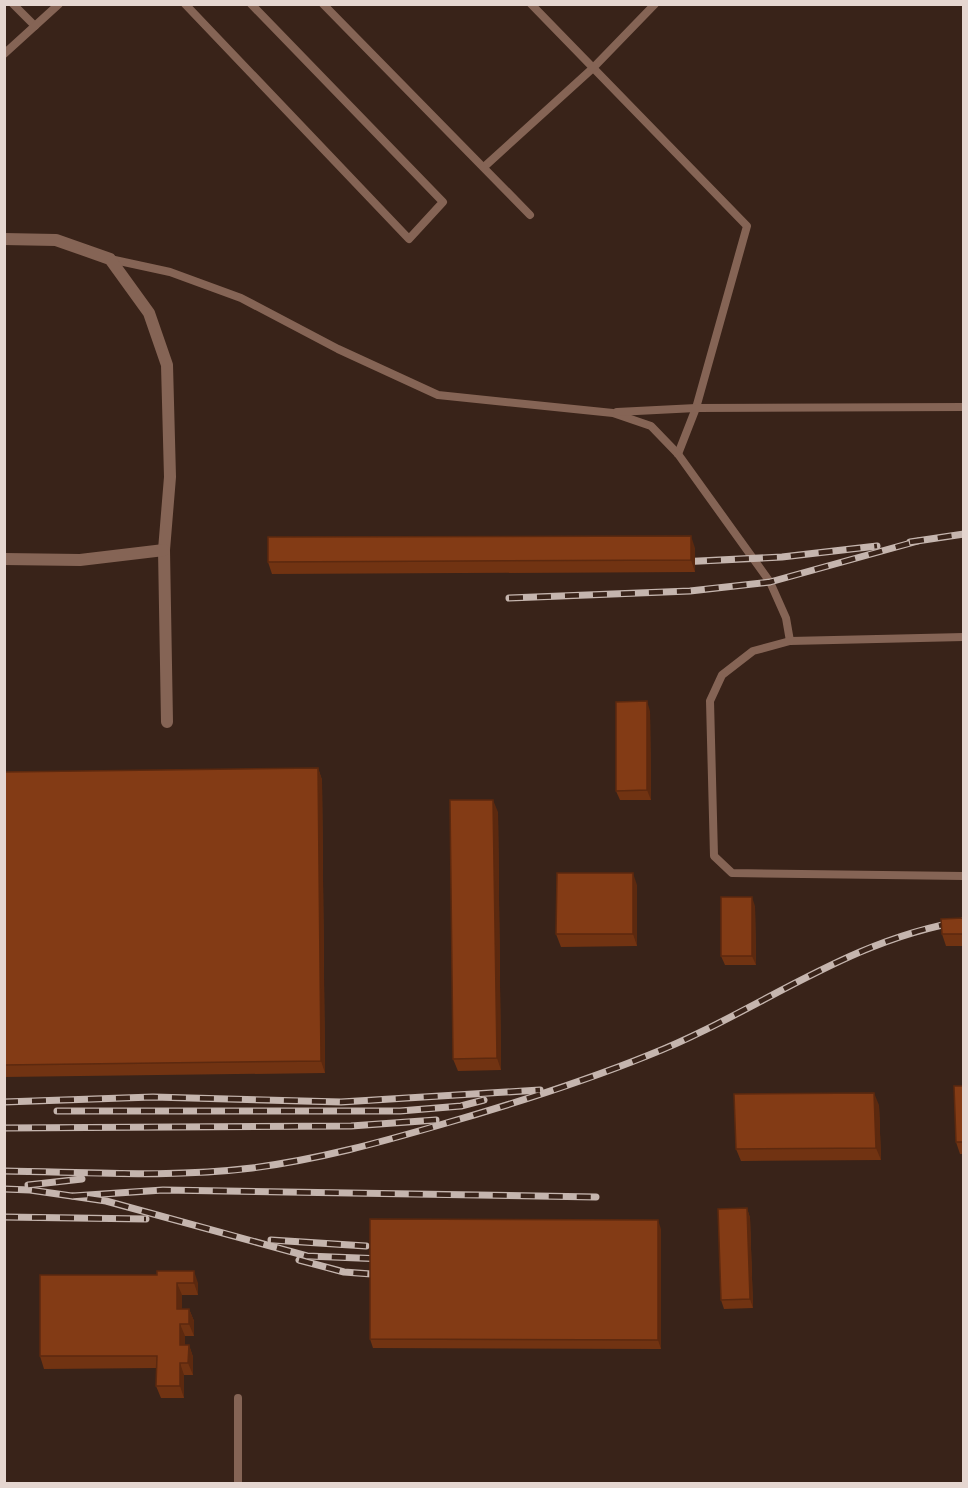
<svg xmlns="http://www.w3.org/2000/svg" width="968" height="1488" font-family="Rubik,sans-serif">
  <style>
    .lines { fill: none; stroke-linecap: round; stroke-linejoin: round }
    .service { stroke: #856455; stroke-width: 8 }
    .minor { stroke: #856455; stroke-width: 12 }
    .rail-casing { stroke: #c5b5ae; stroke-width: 7 }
    .rail { stroke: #392319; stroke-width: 4.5; stroke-dasharray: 14; stroke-linecap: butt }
    .wall { fill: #713312 }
    .shaded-wall { fill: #5c290f }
    .building { fill: #833b15; stroke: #5c290f; stroke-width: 1.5 }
  </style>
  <rect width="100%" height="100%" fill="#392319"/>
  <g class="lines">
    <g class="service">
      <path d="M13,4L35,26"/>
      <path d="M185,4L409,239L443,202L251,4"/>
      <path d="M323,4L530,215"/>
      <path d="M531,4L747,226L696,408L678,454"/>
      <path d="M4,54L59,4"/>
      <path d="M484,167L593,68L655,4"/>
      <path d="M110,259L170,272L241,298L338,349L438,395L613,413L651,426L678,454L770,582L786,618L790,641"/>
      <path d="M617,412L696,408L964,407"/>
      <path d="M964,637L790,641L753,651L722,675L710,701L714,856L732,873L964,876"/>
      <path d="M238,1398V1484"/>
    </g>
    <g class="minor">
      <path d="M4,239L56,240L110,259L149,313L167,365L170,477L164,550L167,722"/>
      <path d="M4,559L80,560L164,550"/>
    </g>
    <g class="rail-casing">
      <g id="rail">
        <path d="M910,542L964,534"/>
        <path d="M679,562L782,557L877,546"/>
        <path d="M509,598L690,591L770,582L918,541"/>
        <path d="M4,1102L153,1097L341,1102L540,1090"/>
        <path d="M57,1111H400L461,1106L484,1100"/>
        <path d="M4,1128L351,1126L436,1120"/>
        <path d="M4,1171C86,1172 170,1178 252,1168C320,1159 378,1143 443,1124C513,1104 582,1082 649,1055C756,1013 848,939 964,921"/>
        <path d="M28,1185L82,1179"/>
        <path d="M4,1189L30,1190L106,1201L307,1256L384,1259"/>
        <path d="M73,1196L163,1190L596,1197"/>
        <path d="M4,1217L146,1219"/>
        <path d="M271,1240L366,1246"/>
        <path d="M299,1260L344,1272L385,1275"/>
      </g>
    </g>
    <use href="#rail" class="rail"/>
  </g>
  <g class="wall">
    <path d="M695,548V572L272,574L268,562Z"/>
    <path d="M650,711L651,800H620L616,791Z"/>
    <path d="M318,768L322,780L325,1073L4,1077V772Z"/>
    <path d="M498,812L501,1070L458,1071L453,1059Z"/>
    <path d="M637,885V946L561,947L556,934Z"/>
    <path d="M755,906L756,965H725L721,956Z"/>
    <path d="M963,918V946H946L942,934Z"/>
    <path d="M963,1086V1154H960L956,1142Z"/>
    <path d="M879,1105L881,1160L741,1161L736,1149Z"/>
    <path d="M747,1208L750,1218L753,1308L724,1309L721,1300Z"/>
    <path d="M661,1229V1349L373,1348L370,1339Z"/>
    <path d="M157,1275L198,1283V1295H182V1309H189L194,1321V1336H185V1345H189L193,1357V1375H184V1398H161L156,1386L157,1368L44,1369L40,1356Z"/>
  </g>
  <g class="shaded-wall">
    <path d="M691,536L695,548V572L691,560Z"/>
    <path d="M647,701L650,711L651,800L647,790Z"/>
    <path d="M318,768L322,780L325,1073L321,1061Z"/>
    <path d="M493,800L498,812L501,1070L497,1058Z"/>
    <path d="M633,873L637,885V946L633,934Z"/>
    <path d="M752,897L755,906L756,965L752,956Z"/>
    <path d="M874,1093L879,1105L881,1160L876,1148Z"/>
    <path d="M747,1208L750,1218L753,1308L750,1299Z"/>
    <path d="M658,1220L661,1229V1349L658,1340Z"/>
    <path d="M194,1271L198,1283V1295L194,1283Z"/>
    <path d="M177,1283L182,1295V1321L177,1309Z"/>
    <path d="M189,1309L194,1321V1336L189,1324Z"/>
    <path d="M180,1324L185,1336V1357L180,1345Z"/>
    <path d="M189,1345L193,1357V1375L188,1363Z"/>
    <path d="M180,1363L184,1375V1398L180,1386Z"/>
  </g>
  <g class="building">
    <path d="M691,536V560L268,562V537Z"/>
    <path d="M647,701V790L616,791V702Z"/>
    <path d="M318,768L321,1061L4,1065V772Z"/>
    <path d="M450,800H493L497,1058L453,1059Z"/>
    <path d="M557,873H633V934H556Z"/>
    <rect x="721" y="897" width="31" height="59"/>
    <path d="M963,918V934H942L941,919Z"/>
    <path d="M954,1086H963V1142H956Z"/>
    <path d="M874,1093L876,1148L736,1149L734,1094Z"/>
    <path d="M747,1208L750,1299L721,1300L718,1209Z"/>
    <path d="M370,1219L658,1220V1340L370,1339Z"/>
    <path d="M157,1271H194V1283H177V1309H189V1324H180V1345H189L188,1363H180V1386H156L157,1356H40V1275H157Z"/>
  </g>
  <rect width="968" height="1488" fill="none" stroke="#e5d6d0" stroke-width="12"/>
</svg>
